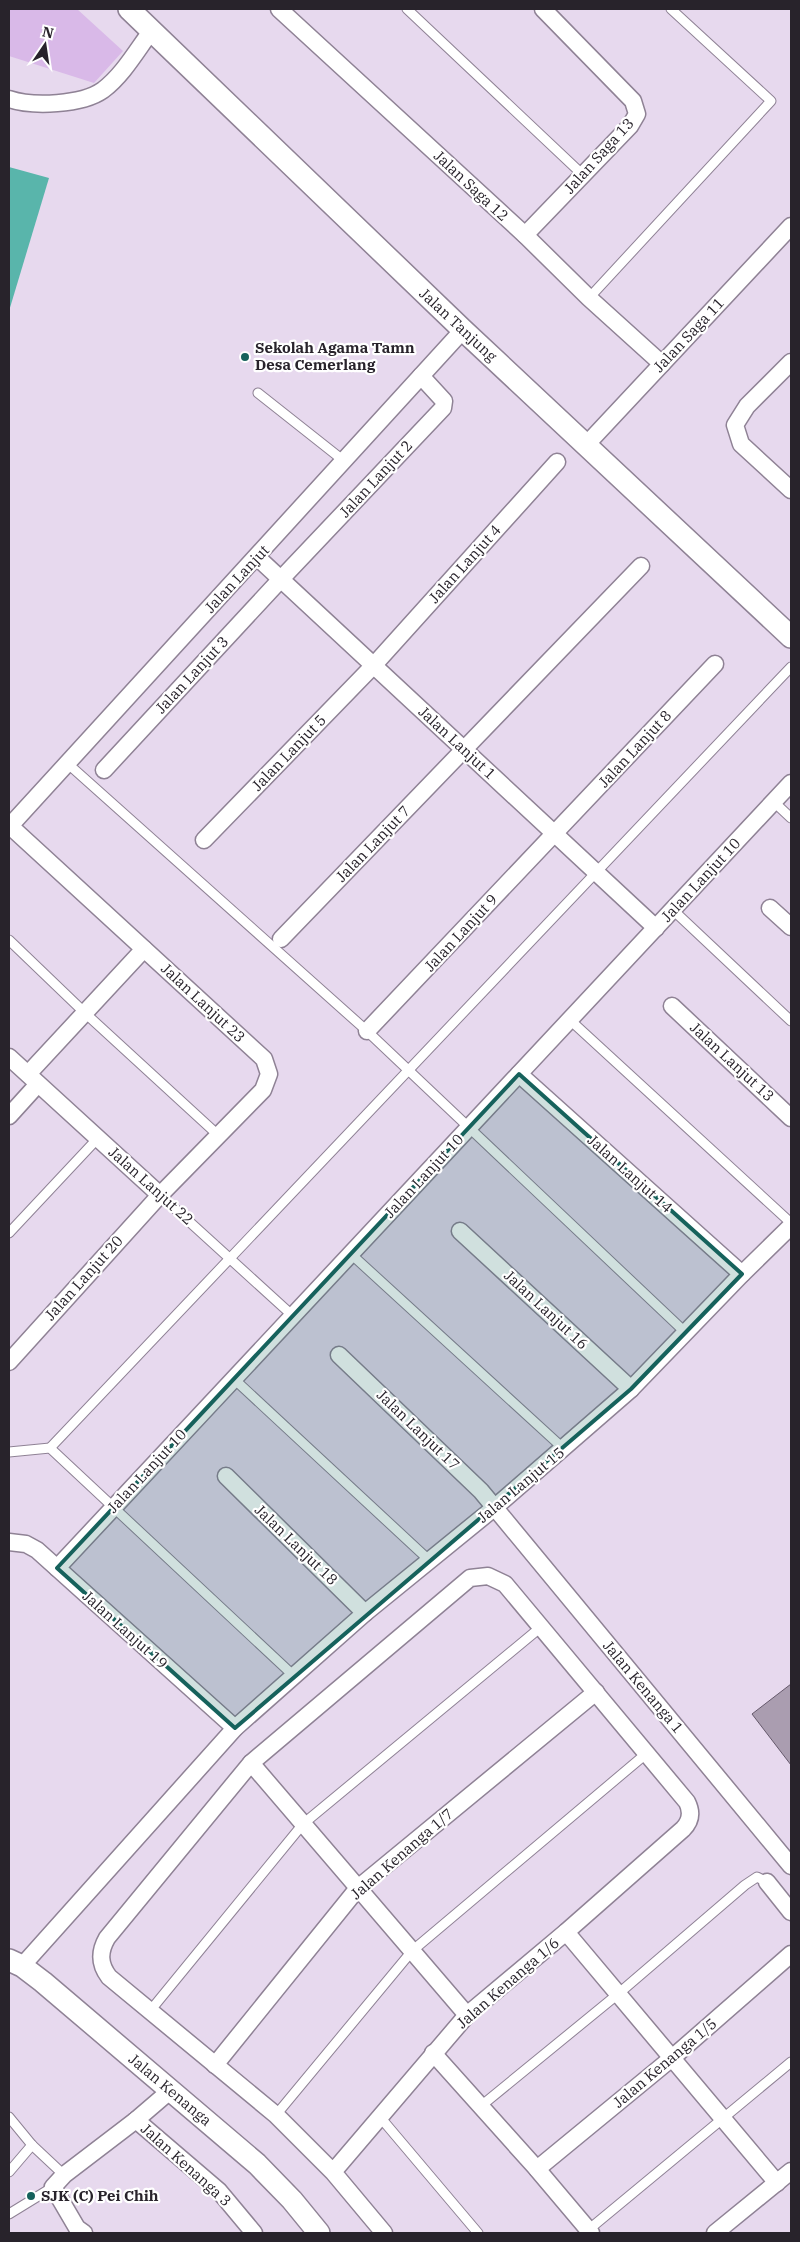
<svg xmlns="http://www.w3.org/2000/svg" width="800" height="2242" font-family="'IBM Plex Serif',serif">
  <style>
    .green { fill: #d9b9e8 }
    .water { fill: #59b5ab }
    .building { fill: #aa9db0; stroke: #65596b }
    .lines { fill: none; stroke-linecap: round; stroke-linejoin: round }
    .service-casing { stroke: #8f8295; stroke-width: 11 }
    .minor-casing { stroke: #8f8295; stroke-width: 19 }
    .tertiary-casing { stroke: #8f8295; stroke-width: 24 }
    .service { stroke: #fff; stroke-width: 9 }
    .minor { stroke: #fff; stroke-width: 16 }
    .tertiary { stroke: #fff; stroke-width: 21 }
    .marked { fill: #16625c; fill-opacity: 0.2; stroke: #16625c; stroke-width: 4; stroke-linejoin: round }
    .poi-dot { fill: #16625c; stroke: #fff; stroke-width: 2 }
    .labels { text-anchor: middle; stroke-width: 4.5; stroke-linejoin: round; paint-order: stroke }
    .street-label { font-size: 15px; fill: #28232b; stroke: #fff }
    .poi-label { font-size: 15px; font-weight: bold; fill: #28232b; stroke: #fff; text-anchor: start }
  </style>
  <rect width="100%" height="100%" fill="#e7d9ee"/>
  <path class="green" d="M9,9H77L123,51L94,83L9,56Z"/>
  <path class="water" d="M9,167L49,178L9,311Z"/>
  <path class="building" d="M791,1684V1765L752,1714Z"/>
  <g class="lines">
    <g class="service-casing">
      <g id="service">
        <path d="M407,9L583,175"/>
        <path d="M589,298L771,101L671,9"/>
        <path d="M258,393L344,461"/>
        <path d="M67,763L367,1031L686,1333"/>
        <path d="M774,802L791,818"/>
        <path d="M673,910L791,1021"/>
        <path d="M9,940L85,1013L218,1135"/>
        <path d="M570,1020L791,1223"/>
        <path d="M160,1195L293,1316"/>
        <path d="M9,1233L98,1138"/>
        <path d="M351,1254L564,1449"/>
        <path d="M234,1379L430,1561"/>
        <path d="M50,1448L791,667"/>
        <path d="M9,1452L50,1448L294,1676"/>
        <path d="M150,2011L303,1824L541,1627"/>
        <path d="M481,2106L618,1994L745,1885L757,1877L767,1882"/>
        <path d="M276,2115L412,1951L647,1753"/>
        <path d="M9,2117L32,2145L64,2175"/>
        <path d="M380,2117L478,2233"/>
        <path d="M9,2172L32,2145"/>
        <path d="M9,2214L53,2187"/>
        <path d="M587,2231L791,2062"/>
      </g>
    </g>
    <g class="minor-casing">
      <g id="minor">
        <path d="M279,9L525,235L589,298L662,364"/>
        <path d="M9,99C33,107 82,105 103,90C123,75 137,50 152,30"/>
        <path d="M525,235L630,126L637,114L633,101L543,9"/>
        <path d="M791,362L747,406L735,425L741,444L791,490"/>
        <path d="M587,444L791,226"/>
        <path d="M257,557L656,928"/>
        <path d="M104,770L281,579L443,408L444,401L421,376"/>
        <path d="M9,827L463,330"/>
        <path d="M204,840L374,665L557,462"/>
        <path d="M770,908L791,927"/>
        <path d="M281,939L641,566"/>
        <path d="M672,1006L791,1118"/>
        <path d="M367,1031L715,664"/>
        <path d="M9,1057L160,1195"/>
        <path d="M28,1074L144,949"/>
        <path d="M519,1074L742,1274"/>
        <path d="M9,1116L38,1084"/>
        <path d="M460,1231L631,1389"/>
        <path d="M339,1355L481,1491L791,1866"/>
        <path d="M9,1362L160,1195L263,1090L269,1074L264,1059L10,826"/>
        <path d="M226,1476L365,1613"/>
        <path d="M9,1542L26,1544L37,1550L235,1728"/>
        <path d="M57,1568L791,783"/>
        <path d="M251,1763L467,2015"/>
        <path d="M767,1882L791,1912"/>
        <path d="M566,1932L777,2183"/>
        <path d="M22,1966L235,1728L365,1613L494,1508L631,1389L742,1274L791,1226"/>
        <path d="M433,2053L537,2169L591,2233"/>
        <path d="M215,2065L358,1888L596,1692"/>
        <path d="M136,2120L219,2191L254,2233"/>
        <path d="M537,2169L672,2058L791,1954"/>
        <path d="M333,2172L467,2015L566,1932L683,1829C691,1821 692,1812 687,1802L505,1584L488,1576L470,1578L251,1763L107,1938C99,1952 99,1964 109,1977L276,2115L333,2172L384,2233"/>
        <path d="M84,2233L77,2228L53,2187L64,2175L136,2120L171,2090"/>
        <path d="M715,2233L791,2171"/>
      </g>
    </g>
    <g class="tertiary-casing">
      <g id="tertiary">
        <path d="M129,9L463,330L791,637"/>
        <path d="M9,1960L22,1966L43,1982L257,2164L292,2200L319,2233"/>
      </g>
    </g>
    <use href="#service" class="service"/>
    <use href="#minor" class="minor"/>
    <use href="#tertiary" class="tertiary"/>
  </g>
  <path class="marked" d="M519,1074L742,1274L631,1389L235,1728L57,1568Z"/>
  <g class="poi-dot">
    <circle cx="245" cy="357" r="5"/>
    <circle cx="31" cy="2196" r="5"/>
  </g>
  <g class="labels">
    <g class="street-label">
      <text transform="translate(599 156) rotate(-48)" y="5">Jalan Saga 13</text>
      <text transform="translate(471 186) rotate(43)" y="5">Jalan Saga 12</text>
      <text transform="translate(458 325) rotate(43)" y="5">Jalan Tanjung</text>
      <text transform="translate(689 335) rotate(-47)" y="5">Jalan Saga 11</text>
      <text transform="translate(376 479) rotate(-47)" y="5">Jalan Lanjut 2</text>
      <text transform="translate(465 564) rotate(-48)" y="5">Jalan Lanjut 4</text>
      <text transform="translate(237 579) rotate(-47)" y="5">Jalan Lanjut</text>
      <text transform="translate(192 675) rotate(-47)" y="5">Jalan Lanjut 3</text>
      <text transform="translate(457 743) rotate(43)" y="5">Jalan Lanjut 1</text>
      <text transform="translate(635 749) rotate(-47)" y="5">Jalan Lanjut 8</text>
      <text transform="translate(289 753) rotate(-46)" y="5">Jalan Lanjut 5</text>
      <text transform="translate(373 844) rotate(-46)" y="5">Jalan Lanjut 7</text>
      <text transform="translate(701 880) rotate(-47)" y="5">Jalan Lanjut 10</text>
      <text transform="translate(461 933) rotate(-47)" y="5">Jalan Lanjut 9</text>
      <text transform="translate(203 1003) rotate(43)" y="5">Jalan Lanjut 23</text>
      <text transform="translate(732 1062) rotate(43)" y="5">Jalan Lanjut 13</text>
      <text transform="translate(630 1174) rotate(42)" y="5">Jalan Lanjut 14</text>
      <text transform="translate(424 1176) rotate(-47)" y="5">Jalan Lanjut 10</text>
      <text transform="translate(151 1186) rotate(42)" y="5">Jalan Lanjut 22</text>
      <text transform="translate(84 1278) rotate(-48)" y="5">Jalan Lanjut 20</text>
      <text transform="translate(546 1310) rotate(43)" y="5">Jalan Lanjut 16</text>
      <text transform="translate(418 1430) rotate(44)" y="5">Jalan Lanjut 17</text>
      <text transform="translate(147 1471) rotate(-47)" y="5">Jalan Lanjut 10</text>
      <text transform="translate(521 1485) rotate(-40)" y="5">Jalan Lanjut 15</text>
      <text transform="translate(296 1545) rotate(44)" y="5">Jalan Lanjut 18</text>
      <text transform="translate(125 1630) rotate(42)" y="5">Jalan Lanjut 19</text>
      <text transform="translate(643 1687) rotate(50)" y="5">Jalan Kenanga 1</text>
      <text transform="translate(402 1854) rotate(-41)" y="5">Jalan Kenanga 1/7</text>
      <text transform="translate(508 1983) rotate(-41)" y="5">Jalan Kenanga 1/6</text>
      <text transform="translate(665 2063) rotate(-40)" y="5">Jalan Kenanga 1/5</text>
      <text transform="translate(170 2090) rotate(40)" y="5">Jalan Kenanga</text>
      <text transform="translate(186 2165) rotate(42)" y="5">Jalan Kenanga 3</text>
    </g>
    <g class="poi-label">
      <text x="255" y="353">Sekolah Agama Tamn<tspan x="255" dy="17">Desa Cemerlang</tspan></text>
      <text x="41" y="2201">SJK (C) Pei Chih</text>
    </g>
  </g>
  <rect width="800" height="2242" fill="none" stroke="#28232b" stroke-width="20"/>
  <g transform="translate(45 45) rotate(13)" stroke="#ffffff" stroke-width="4" paint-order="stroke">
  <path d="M0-4L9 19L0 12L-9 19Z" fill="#28232b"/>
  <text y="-8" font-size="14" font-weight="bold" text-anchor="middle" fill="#28232b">N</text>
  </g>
</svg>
